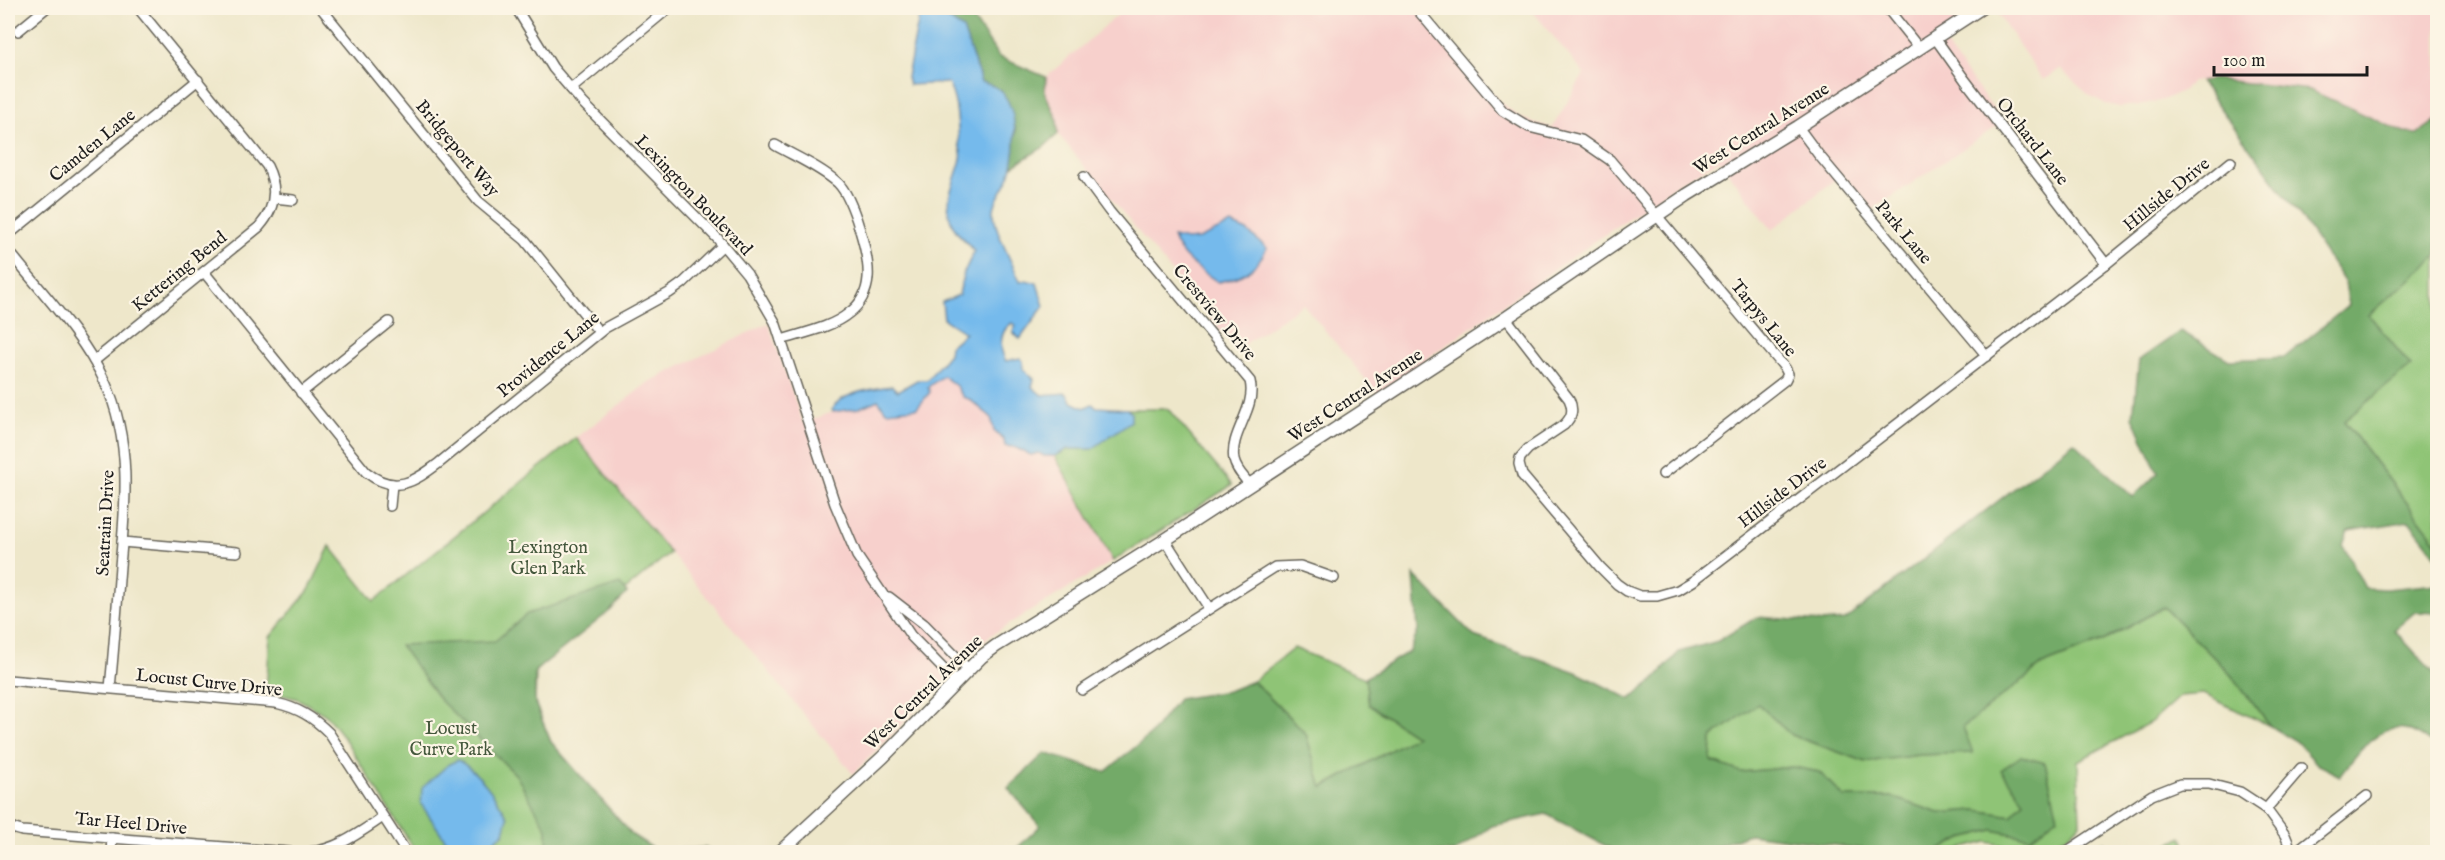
<svg xmlns="http://www.w3.org/2000/svg" width="2445" height="860" font-family="'IM FELL English',serif">
  <style>
    .built { fill: #f7d0cc }
    .green { fill: #8fc476; stroke: #567049; stroke-width: 1.5 }
    .forest { fill: #73aa67; stroke: #486342; stroke-width: 1.5 }
    .water { fill: #75baec; stroke: #486b84; stroke-width: 1.5 }
    .lines { fill: none; stroke-linecap: round; stroke-linejoin: round }
    .minor-casing { stroke: #666359; stroke-width: 12 }
    .secondary-casing { stroke: #666359; stroke-width: 15 }
    .minor { stroke: #fff; stroke-width: 9 }
    .secondary { stroke: #fff; stroke-width: 12 }
    .labels { text-anchor: middle; stroke-width: 4.5; stroke-linejoin: round; paint-order: stroke }
    .street-label { font-size: 18px; fill: #1c1c1c; stroke: #fcf5e5 }
    .park-label { font-size: 18px; fill: #44573c; stroke: #fcf5e5 }
  </style>
  <rect width="100%" height="100%" fill="#fcf5e5"/>
  <filter id="ink" filterUnits="userSpaceOnUse"><feTurbulence type="fractalNoise" baseFrequency=".0167" numOctaves="2"/><feDisplacementMap in="SourceGraphic" scale="12" xChannelSelector="R" yChannelSelector="G"/><feConvolveMatrix kernelMatrix="1 2 1 2 8 2 1 2 1" color-interpolation-filters="sRGB"/></filter>
  <filter id="wash" filterUnits="userSpaceOnUse"><feTurbulence type="fractalNoise" baseFrequency=".008" numOctaves="4" result="noise"/><feDisplacementMap in="SourceGraphic" scale="24" xChannelSelector="R" yChannelSelector="G"/><feGaussianBlur stdDeviation="1.35" result="paint"/><feColorMatrix in="noise" values="0 0 0 0 0 0 0 0 0 0 0 0 0 0 0 0 0 1.4 0 .05"/><feComposite in="paint" operator="in"/></filter>
  <g filter="url(#wash)">
    <rect width="100%" height="100%" fill="#eee7ca"/>
    <g class="built">
      <path d="M1126,8H1421L1499,101L1521,118L1552,128L1584,74L1530,8H2437V120L2417,134L2405,133L2310,90L2214,79L2192,82L2182,91L2163,100L2139,105L2120,107L2106,104L2089,95L2060,69L2043,80L1995,10L1943,42L2003,122L1872,210L1842,174L1772,230L1719,160L1676,185L1377,393L1303,304L1236,350L1058,134L1057,118L1045,93L1046,77Z"/>
      <path d="M768,323L803,423L833,412L859,408L878,400L927,387L943,376L956,387L963,397L969,399L991,417L994,431L1004,440L1031,455L1039,453L1044,456H1055L1113,561L988,637L853,774L576,438L649,382Z"/>
    </g>
    <g class="green">
      <path d="M2437,256V542L2344,421L2410,366L2369,315Z"/>
      <path d="M1127,409H1168L1232,485L1113,561L1055,456L1068,449L1083,448L1131,413Z"/>
      <path d="M576,438L670,553L566,639L536,671L535,703L551,742L632,835L657,851L707,848L714,852H416L344,738L326,715L298,699L266,691L270,637L309,590L330,546L374,601Z"/>
      <path d="M2164,607L2231,675L2270,726L2203,694L2180,696L2151,722L2078,761L2080,824L2066,837L2033,852L1987,842L1948,852H1936L1962,838L1993,830L2030,838L2057,817L2045,763L2021,756L2024,801L2011,816L1976,810L1939,813L1892,797H1844L1819,772L1793,767L1741,772L1711,761L1712,737L1758,703L1791,735L1866,762L1919,755L1972,753L1963,727L2042,665L2103,641Z"/>
      <path d="M1294,648L1365,678L1369,705L1417,736L1321,788L1306,734L1253,681Z"/>
      <path d="M2182,837L2187,852H2156Z"/>
      <path d="M2104,842L2115,852H2088Z"/>
    </g>
    <g class="forest">
      <path d="M935,8H966L999,57L1046,77L1045,93L1057,118L1058,134L1044,147L1011,167L1016,130L1001,90L981,82L963,29L949,20Z"/>
      <path d="M2214,79L2310,90L2405,133L2417,134L2437,120V256L2369,315L2411,366L2344,421L2437,542V557L2409,521L2348,531L2343,545L2365,588L2386,589L2437,584V613L2415,612L2394,630L2433,672L2437,682V746C2428,741 2418,733 2408,730C2378,721 2355,757 2340,776L2318,765L2296,741L2270,726L2231,675L2164,607L2103,641L2042,665L1963,727L1973,753L1919,755L1866,762L1791,735L1758,704L1712,737L1711,761L1741,772L1793,767L1819,772L1844,797H1892L1939,813L1976,810L2011,816L2024,801L2001,770L2021,756L2045,763L2058,817L2030,838L1993,830L1962,838L1936,852H1885L1749,834L1700,852H1617L1546,814L1492,826L1455,852H1013L1040,826L1008,788L1045,753L1105,772L1151,734L1178,699L1228,691L1253,681L1306,734L1322,788L1416,736L1369,705L1365,678L1410,651L1418,631L1414,575L1474,636L1576,672L1630,699L1654,680L1679,652L1718,641L1757,617L1821,622L1845,620L2074,442L2133,497L2158,473L2133,417L2139,360L2181,331L2229,360L2285,357L2349,305L2345,283L2303,220L2200,81Z"/>
      <path d="M620,584L627,593L611,610L535,671V703L551,742L632,835L657,851L707,848L714,852H547V829L516,775L440,700L400,645L495,641L527,614Z"/>
    </g>
    <g class="water">
      <path d="M927,8H938L949,20L963,29L981,82C987,84 997,86 1001,91C1020,112 1017,155 1008,179C1004,190 993,201 994,213C994,230 1013,264 1020,282L1026,280L1037,283L1044,306L1020,339L1013,332L1016,325L1012,323C999,331 999,349 1006,361L1020,358L1023,361V369L1034,379L1032,387L1042,395L1066,393L1072,402L1084,408L1092,404L1097,407L1127,409L1131,413V421L1092,449H1068L1055,456H1044L1039,453L1031,455L1014,447L1005,446L1004,440L994,431L991,417L969,399L963,397L956,386L943,376L928,387L930,392L917,408L886,411L878,400L859,408L833,412L832,409C842,392 873,389 892,386L898,391L917,380H927L949,354L950,346L965,333L944,319L942,302L959,295L963,275L974,251C963,237 952,232 949,213C946,196 957,176 961,159C963,153 959,148 959,142C957,120 958,103 948,83L909,85L907,77L919,17Z"/>
      <path d="M1231,224L1247,231L1267,248C1255,271 1242,277 1218,282C1201,271 1179,257 1173,237L1186,240L1199,239Z"/>
      <path d="M458,760C480,773 495,796 508,817L504,833L486,848L475,852H463L451,848L421,804L422,788L449,764Z"/>
    </g>
  </g>
  <g filter="url(#ink)">
    <g class="lines">
      <g class="minor-casing">
        <g id="minor">
          <path d="M321,8L478,201L525,240L599,332"/>
          <path d="M516,8L553,68L583,103L717,238L747,274L775,322L835,504L857,556L911,636L957,683"/>
          <path d="M1416,8L1503,111L1529,127L1581,140L1610,160L1785,368L1788,374L1785,380L1663,474"/>
          <path d="M1887,8L1919,48"/>
          <path d="M18,31L46,8"/>
          <path d="M1935,38L1965,80L2106,264"/>
          <path d="M571,89L669,8"/>
          <path d="M1798,127L1818,154L1987,356"/>
          <path d="M775,145C796,157 820,167 838,183C853,198 870,257 868,278C867,292 860,305 849,313C831,328 803,333 781,340"/>
          <path d="M1084,177L1109,211L1250,381C1257,409 1229,433 1234,460C1236,470 1244,477 1250,485"/>
          <path d="M274,198L293,200"/>
          <path d="M8,235L198,80"/>
          <path d="M8,250C41,292 82,333 105,382C132,441 126,503 120,566C117,607 114,648 110,688"/>
          <path d="M204,272L366,472C395,495 414,482 439,463L605,328L669,293L683,283L723,245"/>
          <path d="M1506,318L1569,399C1574,410 1572,417 1564,425L1528,449L1520,458L1519,464L1522,475L1600,567L1617,584L1627,591L1640,596H1657L1678,590L1693,581L2106,264L2231,162"/>
          <path d="M94,361L259,227C276,208 278,188 267,166L138,8"/>
          <path d="M301,393L389,322"/>
          <path d="M390,506L392,484"/>
          <path d="M1165,540L1209,608"/>
          <path d="M122,542L237,552"/>
          <path d="M889,597L924,624L969,670"/>
          <path d="M8,680L276,703C298,708 313,717 329,733L406,852"/>
          <path d="M1082,690L1275,567L1300,566L1334,578"/>
          <path d="M2266,809L2301,768"/>
          <path d="M8,827L22,831L289,852"/>
          <path d="M111,852L112,838"/>
          <path d="M309,852C337,850 360,832 383,817"/>
          <path d="M2066,852L2152,795L2180,784H2209L2240,792L2266,809L2285,835L2292,852"/>
          <path d="M2295,852L2367,796"/>
        </g>
      </g>
      <g class="secondary-casing">
        <path id="secondary" d="M780,852L883,757L981,657L996,646L1165,540L1506,318L1687,195L1798,127L1981,8"/>
      </g>
      <use href="#minor" class="minor"/>
      <use href="#secondary" class="secondary"/>
    </g>
  </g>
  <g class="labels">
    <g class="street-label">
      <text transform="translate(1761 128) rotate(-32)" y="6">West Central Avenue</text>
      <text transform="translate(2033 141) rotate(52)" y="6">Orchard Lane</text>
      <text transform="translate(92 145) rotate(-39)" y="6">Camden Lane</text>
      <text transform="translate(458 148) rotate(50)" y="6">Bridgeport Way</text>
      <text transform="translate(2166 194) rotate(-39)" y="6">Hillside Drive</text>
      <text transform="translate(694 195) rotate(46)" y="6">Lexington Boulevard</text>
      <text transform="translate(1904 232) rotate(50)" y="6">Park Lane</text>
      <text transform="translate(179 271) rotate(-39)" y="6">Kettering Bend</text>
      <text transform="translate(1215 312) rotate(50)" y="6">Crestview Drive</text>
      <text transform="translate(1764 318) rotate(51)" y="6">Tarpys Lane</text>
      <text transform="translate(548 354) rotate(-39)" y="6">Providence Lane</text>
      <text transform="translate(1355 395) rotate(-33)" y="6">West Central Avenue</text>
      <text transform="translate(1782 492) rotate(-37)" y="6">Hillside Drive</text>
      <text transform="translate(105 523) rotate(-87)" y="6">Seatrain Drive</text>
      <text transform="translate(209 682) rotate(6)" y="6">Locust Curve Drive</text>
      <text transform="translate(923 692) rotate(-44)" y="6">West Central Avenue</text>
      <text transform="translate(131 823) rotate(5)" y="6">Tar Heel Drive</text>
    </g>
    <g class="park-label">
      <text x="548" y="553">Lexington<tspan x="548" dy="21">Glen Park</tspan></text>
      <text x="451" y="734">Locust<tspan x="451" dy="21">Curve Park</tspan></text>
    </g>
  </g>
  <rect width="2445" height="860" fill="none" stroke="#fcf5e5" stroke-width="30"/>
  <path d="M2214 66v9h153v-9" fill="none" stroke="#1c1c1c" stroke-width="3"/>
  <text x="2223" y="66" font-size="18" fill="#1c1c1c" stroke="#fcf5e5" stroke-width="4.5" paint-order="stroke">100 m</text>
</svg>
